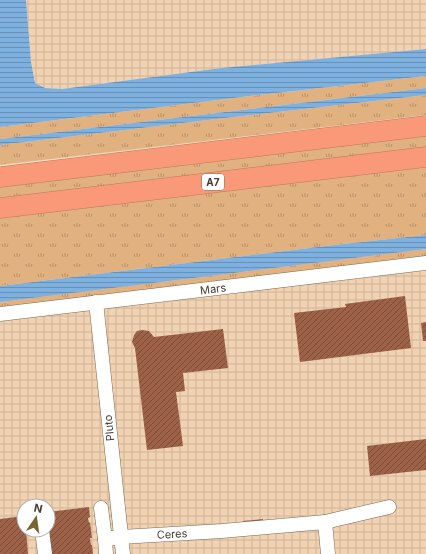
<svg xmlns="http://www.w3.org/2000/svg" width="426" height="554" font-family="Inter,sans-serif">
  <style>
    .industrial { fill: url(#industrial-grid); fill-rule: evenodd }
    .grass { fill: url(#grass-tufts) }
    .water { fill: url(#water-rules) }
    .building { fill: url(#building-hatch) }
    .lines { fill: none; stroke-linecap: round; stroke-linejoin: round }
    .minor-casing { stroke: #7e6850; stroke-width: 15 }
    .highway-casing { stroke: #ba785e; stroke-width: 21 }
    .minor { stroke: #fff; stroke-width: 14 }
    .highway { stroke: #f99977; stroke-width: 20 }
    .labels { text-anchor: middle; stroke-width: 4; stroke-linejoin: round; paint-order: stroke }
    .shield { fill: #fff; stroke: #7c756d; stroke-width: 1 }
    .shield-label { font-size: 10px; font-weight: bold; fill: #443a2f }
    .street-label { font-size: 11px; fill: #443a2f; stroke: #fff }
  </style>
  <defs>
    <pattern id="industrial-grid" width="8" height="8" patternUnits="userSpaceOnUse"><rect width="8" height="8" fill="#f1d2b2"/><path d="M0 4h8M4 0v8" fill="none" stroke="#d0b599"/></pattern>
    <pattern id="grass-tufts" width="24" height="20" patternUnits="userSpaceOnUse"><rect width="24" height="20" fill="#e1b280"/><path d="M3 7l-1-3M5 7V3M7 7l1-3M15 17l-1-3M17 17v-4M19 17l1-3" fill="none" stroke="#b89269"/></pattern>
    <pattern id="water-rules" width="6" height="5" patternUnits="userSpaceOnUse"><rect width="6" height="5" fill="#7eb1e0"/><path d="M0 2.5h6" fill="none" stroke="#6991b6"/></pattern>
    <pattern id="building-hatch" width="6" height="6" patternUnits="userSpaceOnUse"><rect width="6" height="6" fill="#9d6148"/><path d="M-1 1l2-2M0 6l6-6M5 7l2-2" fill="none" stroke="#7b4d3a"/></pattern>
  </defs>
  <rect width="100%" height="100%" fill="#f7ddc3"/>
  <g class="industrial">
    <path d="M26,0H426V49L221,68L62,89L45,88L35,83L31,62Z"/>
    <path d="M426,242V554H0V293ZM24,506H48V530H24Z"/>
  </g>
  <g class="grass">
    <path d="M426,76V88L0,139V127L259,95Z"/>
    <path d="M426,95V115L0,165V145L216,119Z"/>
    <path d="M426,131V149L0,199V182Z"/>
    <path d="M426,166V235L334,245L0,286V217Z"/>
    <path d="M426,249V258L0,309V302Z"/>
  </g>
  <g class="water">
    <path d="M0,0H26L31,62L35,83L45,88L62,89L221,68L426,49V76L259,95L0,127Z"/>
    <path d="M426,88V95L216,119L0,145V139Z"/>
    <path d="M426,235V249L0,302V286L334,245Z"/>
  </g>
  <g class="building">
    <path d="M405,296L411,348L300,362L294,313L346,307L345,304Z"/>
    <path d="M426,322V341H423L421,323Z"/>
    <path d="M223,329L228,368L183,373L185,391L176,392L183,446L147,450L135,348L132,342L134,335L137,331L142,330L149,331L154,337Z"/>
    <path d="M426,439V470L370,476L367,446Z"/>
    <path d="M89,507L90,517L88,518L89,523L90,522L92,538H90L91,545H92L93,554H48V512Z"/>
    <path d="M24,516V530H26L28,554H0V519Z"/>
    <path d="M263,519V525L244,527L243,521Z"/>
  </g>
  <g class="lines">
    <g class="minor-casing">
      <g id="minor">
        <path d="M96,302L123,554"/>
        <path d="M0,314L426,263"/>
        <path d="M101,508L105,539L121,537L222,531L325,522L328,554"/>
        <path d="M325,522L389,507"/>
        <path d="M42,530L45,554"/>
        <path d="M105,539L106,554"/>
      </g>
    </g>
    <g class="highway-casing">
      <g id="highway">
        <path d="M0,177L426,126"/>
        <path d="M0,208L426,157"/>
      </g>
    </g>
    <use href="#minor" class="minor"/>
    <use href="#highway" class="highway"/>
  </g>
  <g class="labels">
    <rect class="shield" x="202" y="174" width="22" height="16" rx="3"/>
    <g class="shield-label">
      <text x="213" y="186">A7</text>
    </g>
    <g class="street-label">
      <text transform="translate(213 289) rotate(-7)" y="4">Mars</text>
      <text transform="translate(109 428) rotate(-96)" y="4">Pluto</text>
      <text transform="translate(172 534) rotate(-3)" y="4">Ceres</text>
    </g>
  </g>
  <g transform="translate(36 518) rotate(13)"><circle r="19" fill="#ffffff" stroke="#b4b0ac"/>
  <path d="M0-3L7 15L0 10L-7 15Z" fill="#766633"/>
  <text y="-6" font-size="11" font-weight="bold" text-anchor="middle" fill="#443a2f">N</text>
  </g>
</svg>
